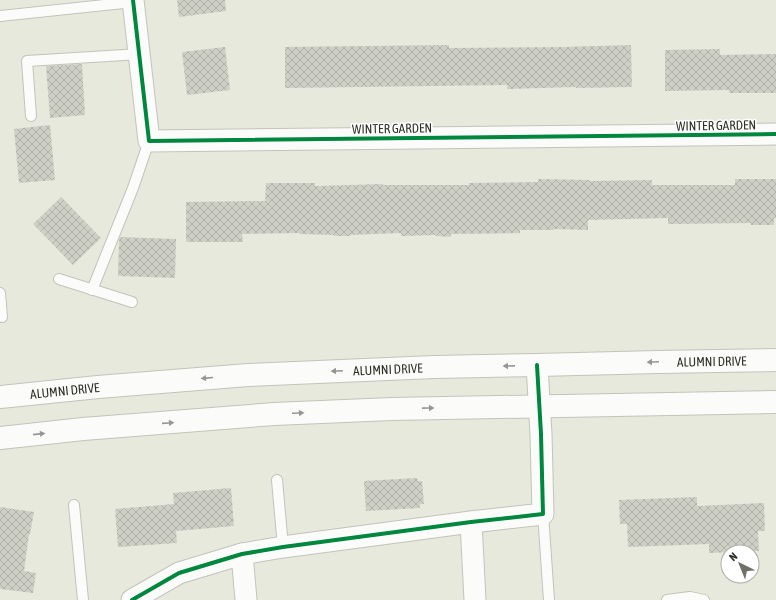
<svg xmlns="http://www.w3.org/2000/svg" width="776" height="600" font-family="'Asap Condensed',sans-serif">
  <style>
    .building { fill: url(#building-cross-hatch) }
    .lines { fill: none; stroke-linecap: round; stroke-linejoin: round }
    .lane-casing { stroke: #c2c4ba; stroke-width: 12 }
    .street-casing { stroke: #c2c4ba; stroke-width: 23 }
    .secondary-casing { stroke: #c2c4ba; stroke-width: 24 }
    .lane { stroke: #fbfcfa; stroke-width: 10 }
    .street { stroke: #fbfcfa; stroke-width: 21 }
    .secondary { stroke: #fbfcfa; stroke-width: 22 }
    .cycleway-casing { stroke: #fff; stroke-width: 6 }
    .cycleway { stroke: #00873e; stroke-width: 4 }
    .oneway { fill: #959691 }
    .labels { text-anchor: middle; stroke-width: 3; stroke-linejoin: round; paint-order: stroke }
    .street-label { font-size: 13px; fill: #2f3128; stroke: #fff }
  </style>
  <defs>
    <pattern id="building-cross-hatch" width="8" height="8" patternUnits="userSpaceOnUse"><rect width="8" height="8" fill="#ced0c6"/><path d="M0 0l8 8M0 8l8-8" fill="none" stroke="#b1b3aa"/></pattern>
  </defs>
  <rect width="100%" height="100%" fill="#e6e9dc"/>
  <g class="building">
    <path d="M177,0H225L226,11L179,17Z"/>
    <path d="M449,45V48L563,47L631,45L632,87L576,88V87L507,89V85L285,88V47Z"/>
    <path d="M225,47L230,90L187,95L182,52Z"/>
    <path d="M720,49V55L776,54V93H729V90L665,91V50Z"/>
    <path d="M82,64L85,115L50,118L46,66Z"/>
    <path d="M50,125L55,180L19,183L14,129Z"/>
    <path d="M538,179L589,180V181L652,180V185H735V179H776V218H774V225H751V223L668,224V218L588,220V230L554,229V230H520V233L451,234V237L436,236V235L401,236V233L350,235V236H334V235L299,234V233L242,234L243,242H186V202L265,201L266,183H315V186L383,184V185H469V183L538,182Z"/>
    <path d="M61,197L101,238L73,265L33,224Z"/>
    <path d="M120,237L176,239L175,278L118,276L119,241Z"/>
    <path d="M417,478L418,481H422L424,504H420V508L366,511L364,481Z"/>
    <path d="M231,488L234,526L176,531L177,543L118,547L115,509L174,504L173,493Z"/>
    <path d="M697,497V506L764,503L765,531H758L759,551L709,553V544L628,547L627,524H620L619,500Z"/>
    <path d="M0,507L34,512L30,534H29L24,571L36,573L33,593L0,589Z"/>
  </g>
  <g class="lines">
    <g class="lane-casing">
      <g id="lane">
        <path d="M0,16L133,2"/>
        <path d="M31,116L27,61L140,54"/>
        <path d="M59,279L132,302"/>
        <path d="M92,290L133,188L149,141"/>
        <path d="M0,293L2,317"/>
        <path d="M277,480L283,547"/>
        <path d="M74,505L83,600"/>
        <path d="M543,514L549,600"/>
        <path d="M667,600L690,597L704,600"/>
      </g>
    </g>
    <g class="street-casing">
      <g id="street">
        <path d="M133,0L149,141L776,134"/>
        <path d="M471,522L475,600"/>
        <path d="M242,554L246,600"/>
        <path d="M132,600L179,573L242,554L283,547L471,522L543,514L541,434L537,365"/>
      </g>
    </g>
    <g class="secondary-casing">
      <g id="secondary">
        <path id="s1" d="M0,397L98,387L248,375L434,367L537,365L658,362L776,360"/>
        <path d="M0,438L83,429L274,414L392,409L776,402"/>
      </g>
    </g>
    <use href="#lane" class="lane"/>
    <use href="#street" class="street"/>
    <use href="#secondary" class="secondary"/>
    <g class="cycleway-casing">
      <g id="cycleway">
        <path d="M133,0L149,141L776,134"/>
        <path d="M132,600L179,573L242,554L283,547L471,522L543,514L541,434L537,365"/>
      </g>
    </g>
    <use href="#cycleway" class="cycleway"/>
  </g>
  <defs><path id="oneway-solid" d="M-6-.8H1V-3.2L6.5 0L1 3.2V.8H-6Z"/></defs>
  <g class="oneway">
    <use href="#oneway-solid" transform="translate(653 362) rotate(178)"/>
    <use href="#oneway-solid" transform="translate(509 366) rotate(179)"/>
    <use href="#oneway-solid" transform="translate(337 371) rotate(178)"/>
    <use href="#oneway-solid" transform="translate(207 378) rotate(175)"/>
    <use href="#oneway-solid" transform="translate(428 408) rotate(-1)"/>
    <use href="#oneway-solid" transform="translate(298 413) rotate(-3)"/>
    <use href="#oneway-solid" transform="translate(168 423) rotate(-4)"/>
    <use href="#oneway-solid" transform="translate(39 434) rotate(-6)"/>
  </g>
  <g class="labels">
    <g class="street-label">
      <text transform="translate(716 125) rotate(-1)" y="5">WINTER GARDEN</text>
      <text transform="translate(392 128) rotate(-1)" y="5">WINTER GARDEN</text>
      <text dy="5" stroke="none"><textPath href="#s1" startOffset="713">ALUMNI DRIVE</textPath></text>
      <text dy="5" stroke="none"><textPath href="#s1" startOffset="389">ALUMNI DRIVE</textPath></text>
      <text dy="5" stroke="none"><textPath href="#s1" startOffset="65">ALUMNI DRIVE</textPath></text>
    </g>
  </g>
  <g transform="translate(740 564) rotate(317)"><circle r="19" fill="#ffffff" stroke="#acada9"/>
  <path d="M0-3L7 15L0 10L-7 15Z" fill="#6f7167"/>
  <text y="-6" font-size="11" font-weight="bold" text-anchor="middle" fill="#2f3128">N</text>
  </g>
</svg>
